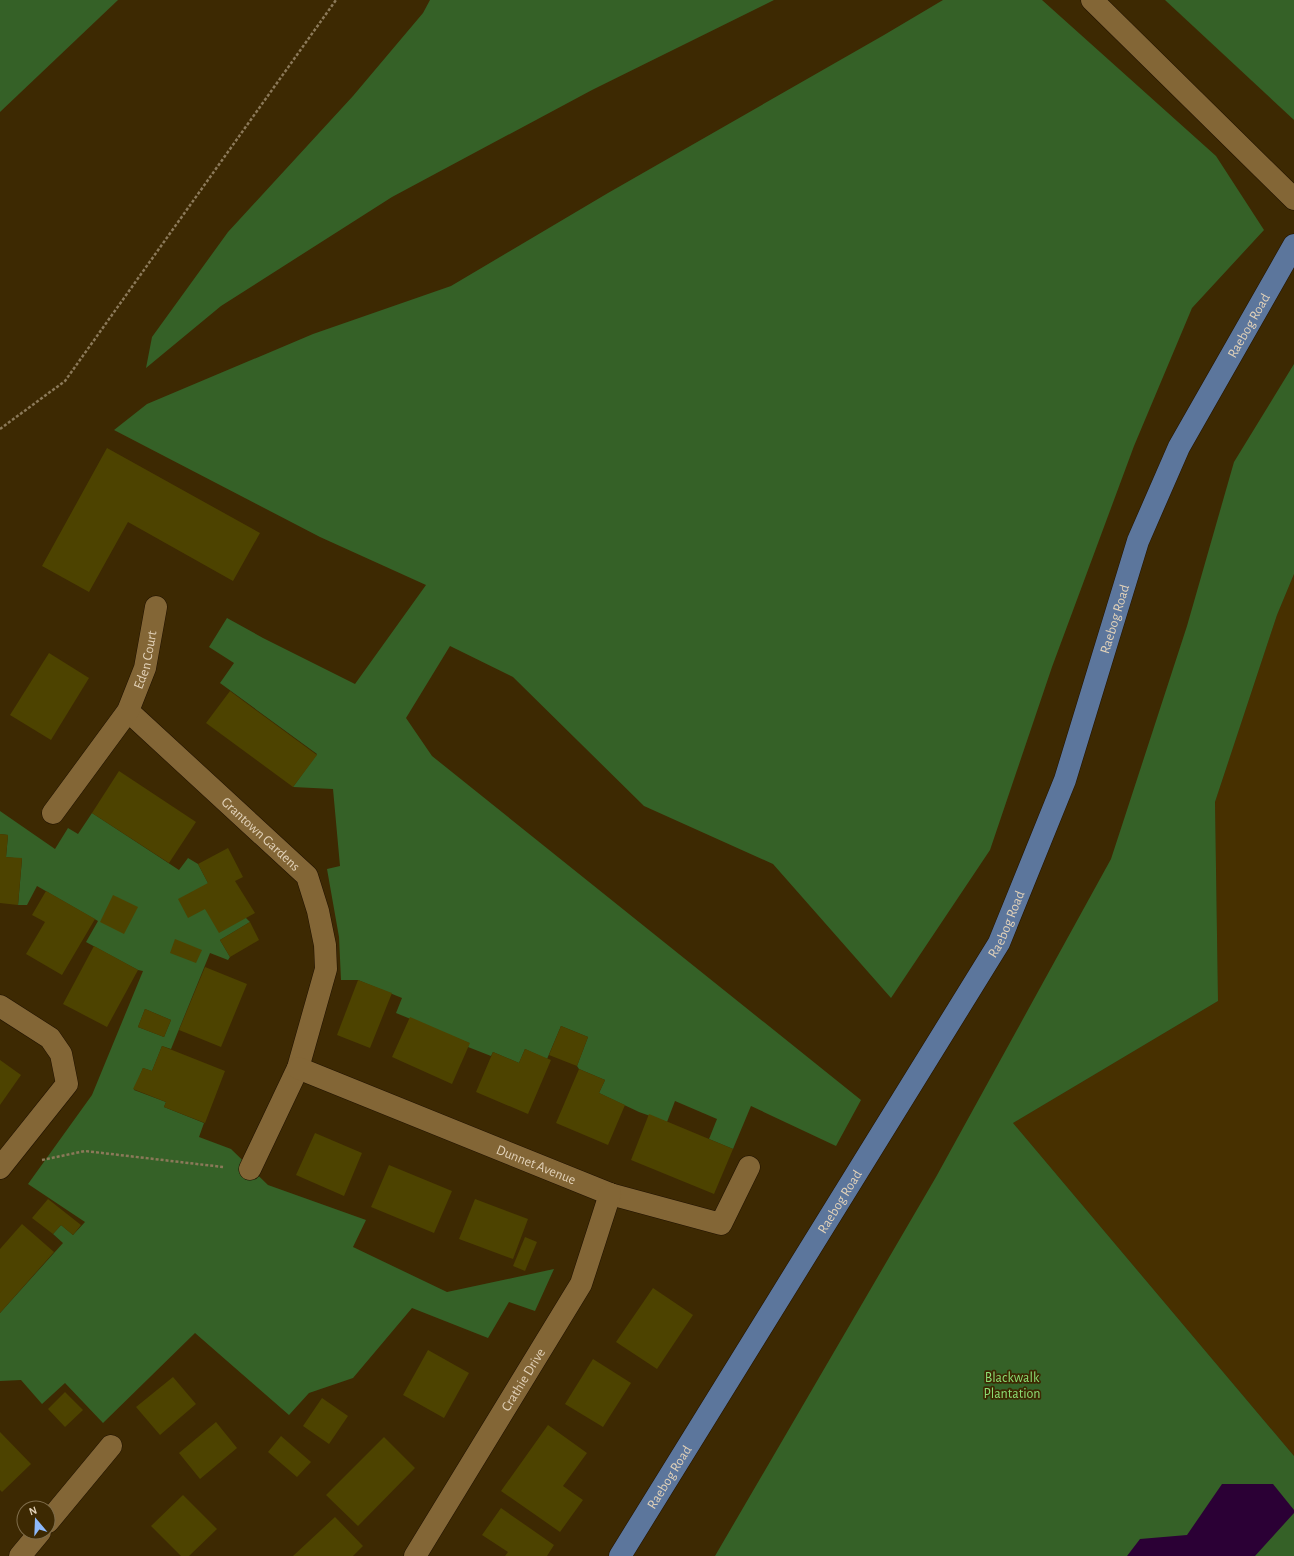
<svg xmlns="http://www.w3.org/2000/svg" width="1294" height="1556" font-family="'Alegreya Sans',sans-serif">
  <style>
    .built { fill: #473000 }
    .green { fill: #356127; fill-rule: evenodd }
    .water { fill: #2b0035 }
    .building { fill: #4d4300 }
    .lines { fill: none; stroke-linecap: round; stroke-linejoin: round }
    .minor-casing { stroke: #201200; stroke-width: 23 }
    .major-casing { stroke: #201200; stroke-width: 23 }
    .path { stroke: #8b7959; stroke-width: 2.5; stroke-dasharray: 3 2; stroke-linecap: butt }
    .minor { stroke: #836636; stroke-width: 22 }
    .major { stroke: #5c769c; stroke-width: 22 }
    .labels { text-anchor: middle; stroke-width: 3.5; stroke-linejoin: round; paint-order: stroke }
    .street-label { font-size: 14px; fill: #e2d2b9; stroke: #3d2902 }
    .park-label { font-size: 14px; fill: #8cde74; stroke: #3d2902 }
  </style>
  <rect width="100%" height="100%" fill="#3d2902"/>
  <path class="built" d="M1294,574V1456L1013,1123L1218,1001L1215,802L1277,615Z"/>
  <g class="green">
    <path d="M0,0H118L0,112Z"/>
    <path d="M430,0H774L592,90L392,197L221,306L146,368L152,337L228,232L353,96L423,13Z"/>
    <path d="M943,0H1042L1216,156L1264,230L1192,308L1134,446L1052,667L990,850L891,998L773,864L644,806L513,677L450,646L406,718L432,756L861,1100L836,1146L751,1106L733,1149L709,1139L717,1119L675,1101L667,1122L639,1112L599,1093L605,1080L579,1069L577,1066L588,1037L561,1026L547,1059L525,1049L519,1063L493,1052L491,1056L468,1047L469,1043L396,1013L402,998L358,980H341L339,937L327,869L340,866L333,789L293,787L317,754L220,683L234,663L209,647L227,618L263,638L355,684L426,585L320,537L114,430L147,404L313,334L451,286L608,193L884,35Z"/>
    <path d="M1165,0H1294V120Z"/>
    <path d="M1294,364V574L1277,615L1215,802L1218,1001L1013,1123L1294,1456V1556H715L936,1177L1111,859L1187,626L1234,462Z"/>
    <path d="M0,811L55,849L68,828L78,834L92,813L179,870L188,858L198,864L208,883L205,909L246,918L250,922L220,940L230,957L228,960L210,953L171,1049L162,1046L152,1071L143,1068L134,1090L166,1102L164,1107L204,1123L199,1137L231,1149L268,1185L366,1220L353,1247L447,1292L554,1269L535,1311L509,1302L488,1338L412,1308L353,1378L309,1393L289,1415L195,1333L103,1423L65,1383L42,1404L21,1380L0,1381V1313L63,1243L53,1234L61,1225L73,1235L85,1222L28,1184L92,1095L143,971L138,970L86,942L98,921L37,886L27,905H18L22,859L6,857L8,835L0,834ZM145,1009L171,1020L164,1037L138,1027Z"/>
  </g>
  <path class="water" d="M1222,1484H1273L1294,1510V1513L1255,1556H1127L1140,1539L1187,1535Z"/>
  <g class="building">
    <path d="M107,448L260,533L233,581L128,522L89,592L42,566Z"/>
    <path d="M49,653L89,678L51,740L10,715Z"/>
    <path d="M230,691L317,755L293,787L206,723Z"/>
    <path d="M119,771L196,822L169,863L92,813Z"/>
    <path d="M0,834L8,835L6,857L22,858L18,905L0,903Z"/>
    <path d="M228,848L243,877L235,881L255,913L219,933L205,909L188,918L178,899L208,883L198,864Z"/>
    <path d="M46,891L95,919L62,975L26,954L45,922L32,915Z"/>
    <path d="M113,895L138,907L124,934L100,922Z"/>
    <path d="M250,922L259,940L230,957L220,940Z"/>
    <path d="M175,939L202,950L196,963L170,953Z"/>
    <path d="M94,946L138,970L107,1027L63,1004Z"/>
    <path d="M205,967L247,984L221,1047L179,1030Z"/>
    <path d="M358,980L392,993L370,1048L337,1035Z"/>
    <path d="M145,1009L171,1020L164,1037L138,1027Z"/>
    <path d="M410,1017L470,1043L452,1084L392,1057Z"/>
    <path d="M561,1026L588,1037L577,1066L549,1055Z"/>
    <path d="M162,1046L225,1071L205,1123L164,1107L166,1102L133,1089L143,1068L152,1071Z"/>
    <path d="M525,1049L551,1060L528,1114L476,1092L493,1052L519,1063Z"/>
    <path d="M0,1060L21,1075L0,1105Z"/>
    <path d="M579,1069L605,1080L599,1093L625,1105L608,1145L556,1123Z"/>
    <path d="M649,1114L733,1149L714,1194L631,1160Z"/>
    <path d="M315,1133L362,1153L344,1196L296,1175Z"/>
    <path d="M389,1165L452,1191L434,1233L371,1207Z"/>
    <path d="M48,1199L81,1225L73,1235L61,1225L53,1234L32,1218Z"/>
    <path d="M475,1199L528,1219L513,1259L459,1239Z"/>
    <path d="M22,1224L54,1252L0,1313V1249Z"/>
    <path d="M525,1237L537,1242L525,1271L513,1266Z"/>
    <path d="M653,1288L693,1315L657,1369L616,1342Z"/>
    <path d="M428,1350L469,1373L444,1418L403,1395Z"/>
    <path d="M593,1359L631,1383L603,1427L565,1404Z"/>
    <path d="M173,1377L196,1404L160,1435L136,1407Z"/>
    <path d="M65,1392L83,1410L65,1427L48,1409Z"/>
    <path d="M322,1398L348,1416L329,1444L303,1426Z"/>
    <path d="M216,1422L237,1448L200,1479L179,1453Z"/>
    <path d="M548,1425L587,1453L563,1486L583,1500L560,1532L501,1491Z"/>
    <path d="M0,1432L31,1464L2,1492L0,1490Z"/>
    <path d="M281,1436L311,1462L297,1477L268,1452Z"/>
    <path d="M384,1437L415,1468L358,1526L326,1495Z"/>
    <path d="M183,1495L217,1529L189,1556H181L151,1526Z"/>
    <path d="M501,1508L554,1545L547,1556H505L508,1552L482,1535Z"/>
    <path d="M335,1517L363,1546L353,1556H293Z"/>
  </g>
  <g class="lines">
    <g class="minor-casing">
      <g id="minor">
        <path d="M1092,0L1294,199"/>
        <path id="s1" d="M128,711L307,876L318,911L325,945L326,969L298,1068L250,1169"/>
        <path id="s2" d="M53,813L128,711L145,668L156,607"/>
        <path d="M0,1006L50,1038L61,1054L67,1084L0,1168"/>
        <path id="s3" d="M298,1068L610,1194L721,1224L749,1167"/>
        <path d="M48,1522L111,1446"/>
        <path d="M20,1556L40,1532"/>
        <path id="s4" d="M415,1556L581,1284L610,1194"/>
      </g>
    </g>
    <g class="major-casing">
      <g id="major">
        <path id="s5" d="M620,1556L999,943L1065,780L1138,541L1179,447L1294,245"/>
      </g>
    </g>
    <g class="path">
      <path d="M0,429L65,381L336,0"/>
      <path d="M42,1160L85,1151L223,1167"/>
    </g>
    <use href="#minor" class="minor"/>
    <use href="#major" class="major"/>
  </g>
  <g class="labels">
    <g class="street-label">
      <text dy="5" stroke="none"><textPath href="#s5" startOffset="1389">Raebog Road</textPath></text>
      <text dy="5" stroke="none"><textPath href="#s5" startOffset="1065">Raebog Road</textPath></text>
      <text dy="5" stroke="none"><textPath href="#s2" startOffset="181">Eden Court</textPath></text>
      <text dy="5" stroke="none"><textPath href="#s1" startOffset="181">Grantown Gardens</textPath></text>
      <text dy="5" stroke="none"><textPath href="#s5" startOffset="741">Raebog Road</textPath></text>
      <text dy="5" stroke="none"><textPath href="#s3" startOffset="257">Dunnet Avenue</textPath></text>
      <text dy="5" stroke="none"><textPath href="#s5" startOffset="417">Raebog Road</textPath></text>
      <text dy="5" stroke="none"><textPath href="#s4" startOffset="207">Crathie Drive</textPath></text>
      <text dy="5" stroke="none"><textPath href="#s5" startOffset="93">Raebog Road</textPath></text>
    </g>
    <g class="park-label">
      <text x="1012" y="1382">Blackwalk<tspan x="1012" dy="16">Plantation</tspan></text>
    </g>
  </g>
  <g transform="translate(36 1520) rotate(341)"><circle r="19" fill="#3d2902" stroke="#7f6d4b"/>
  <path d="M0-3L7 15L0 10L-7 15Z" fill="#8db9fc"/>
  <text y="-6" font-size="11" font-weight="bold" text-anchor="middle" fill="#e2d2b9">N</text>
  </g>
</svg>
